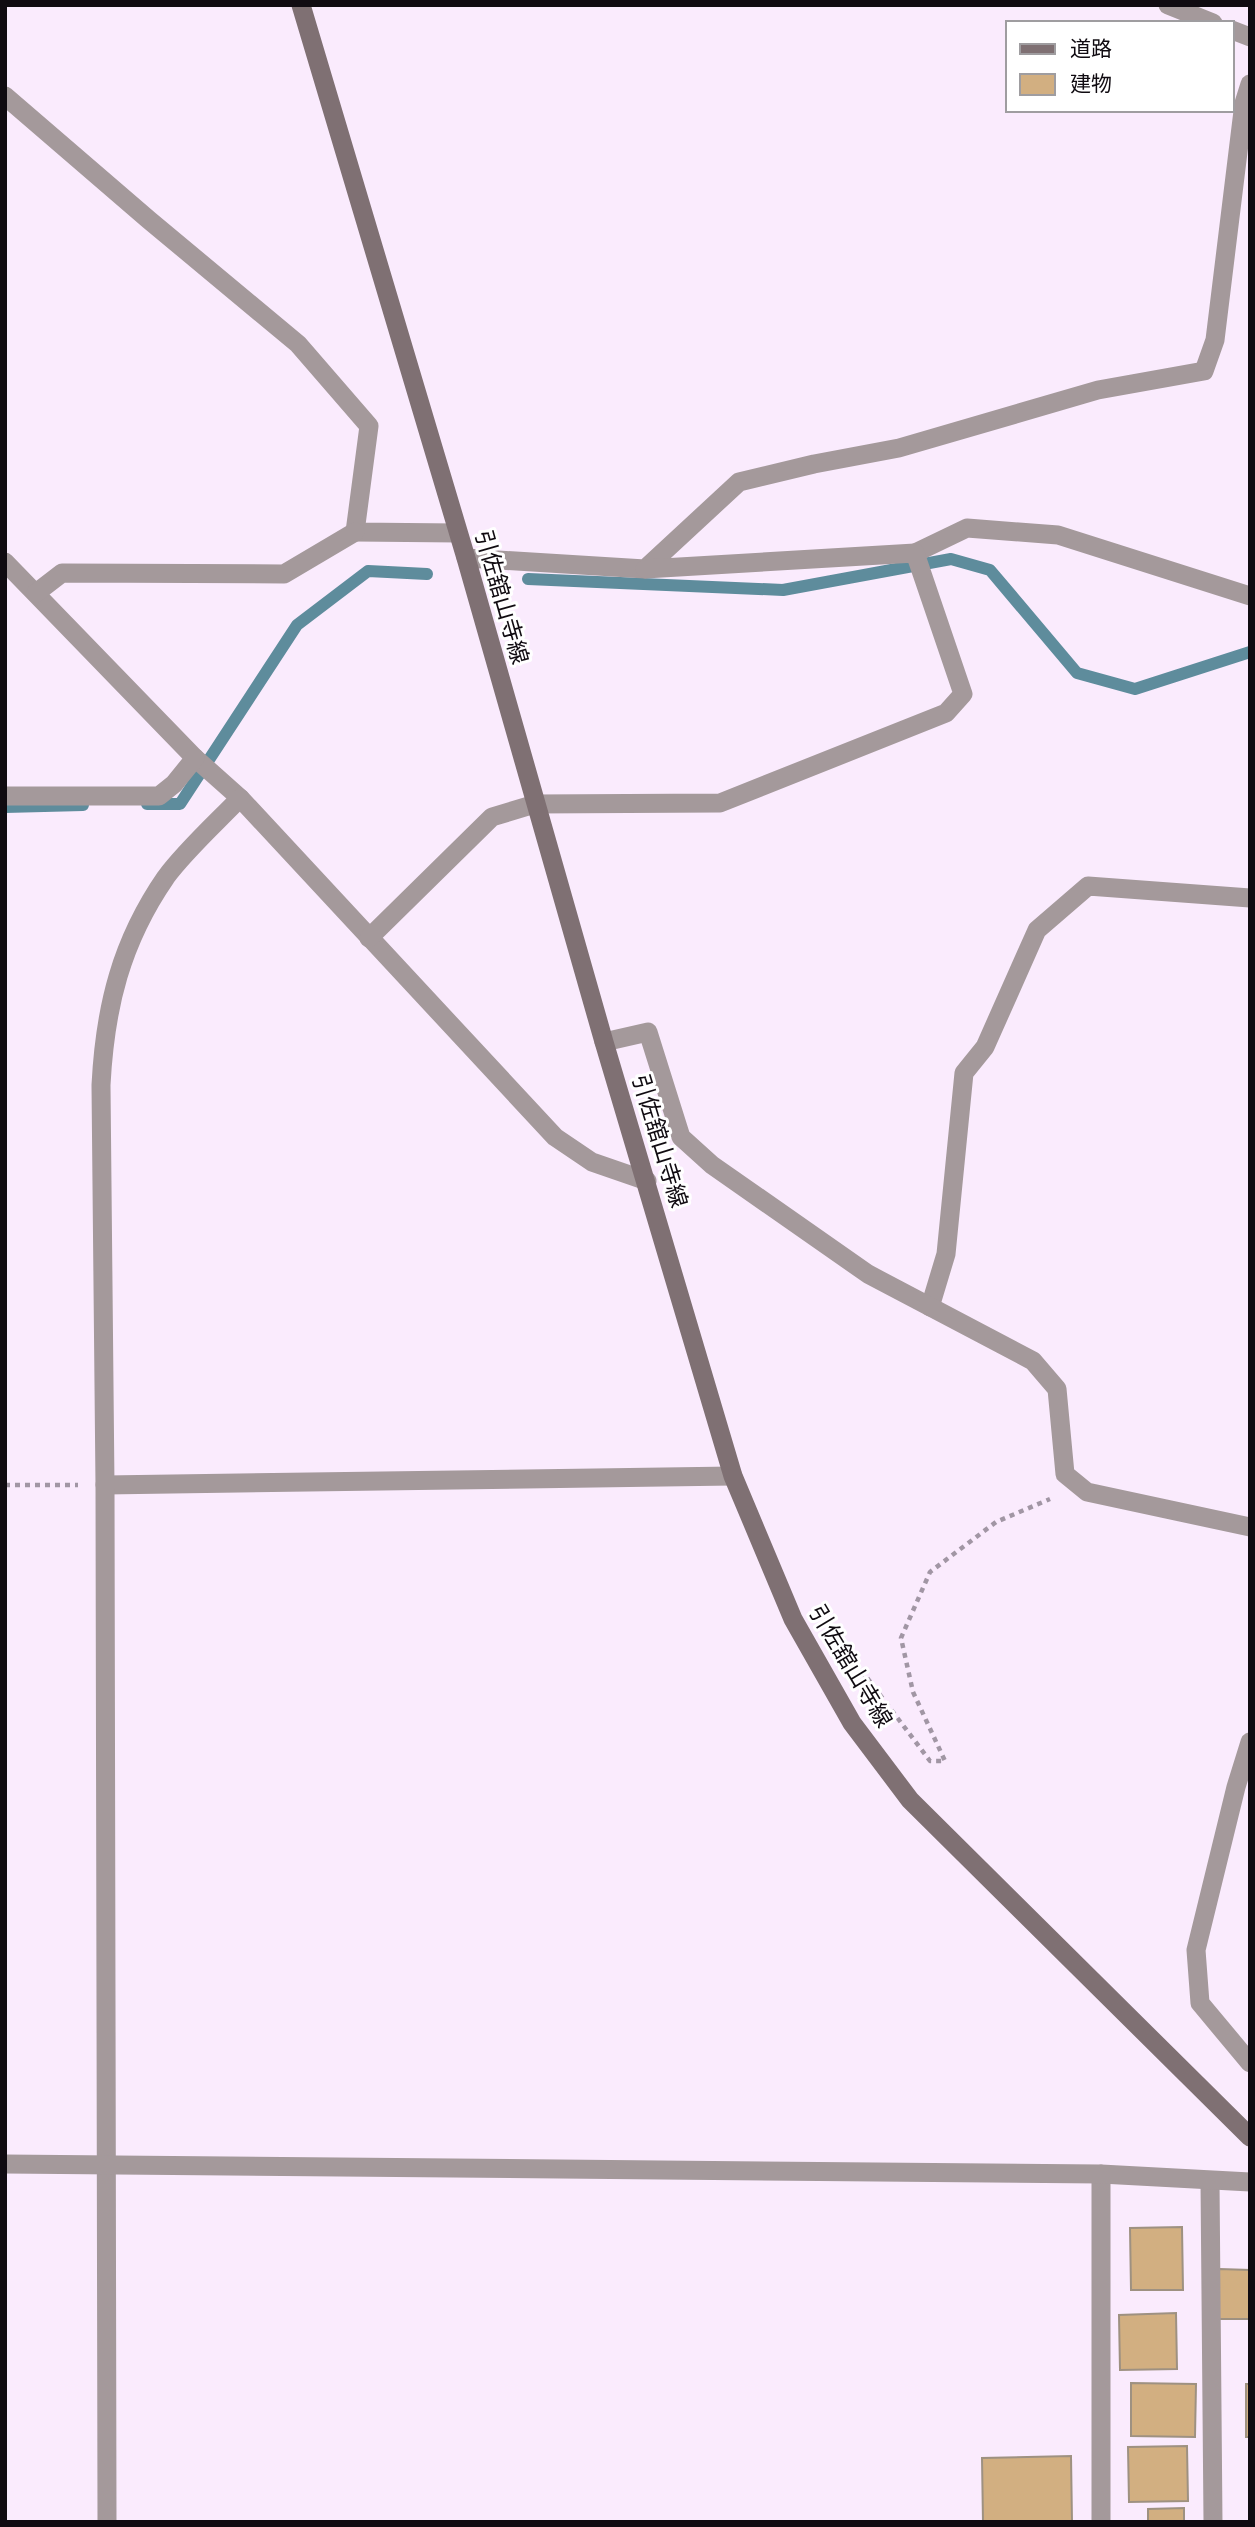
<svg xmlns="http://www.w3.org/2000/svg" width="1255" height="2527" font-family="'PT Sans','Noto Sans JP',sans-serif">
  <style>
    .lines { fill: none; stroke-linecap: round; stroke-linejoin: round }
    .stream { stroke: #5e8c9c; stroke-width: 12 }
    .building { fill: #d2af81; stroke: #9e9181; stroke-width: 2 }
    .path { stroke: #a196a4; stroke-width: 4.5; stroke-dasharray: 5 5; stroke-linecap: butt }
    .service { stroke: #a4999b; stroke-width: 19 }
    .minor { stroke: #a4999b; stroke-width: 19 }
    .tertiary { stroke: #a4999b; stroke-width: 19 }
    .secondary { stroke: #7f7073; stroke-width: 19 }
    .labels { text-anchor: middle; stroke-width: 6; stroke-linejoin: round; paint-order: stroke }
    .street-label { font-size: 23px; fill: #100b11; stroke: #fff }
  </style>
  <rect width="100%" height="100%" fill="#faebfd"/>
  <g class="lines">
    <g class="stream">
      <path d="M528,579L783,590L951,559L990,570L1077,673L1135,689L1250,652"/>
      <path d="M147,804H180L297,625L368,571L427,574"/>
      <path d="M5,807L83,805"/>
    </g>
  </g>
  <g class="building">
    <path d="M1182,2227L1183,2290H1131L1130,2228Z"/>
    <path d="M1219,2269L1250,2270V2319H1218Z"/>
    <path d="M1176,2313L1177,2369L1120,2370L1119,2315Z"/>
    <path d="M1131,2383L1196,2384L1195,2437L1131,2436Z"/>
    <rect x="1246" y="2384" width="4" height="53"/>
    <path d="M1187,2446L1188,2501L1129,2502L1128,2447Z"/>
    <path d="M1071,2456L1072,2522H983L982,2458Z"/>
    <path d="M1184,2508V2522H1148V2509Z"/>
  </g>
  <g class="lines">
    <g class="path">
      <path d="M5,1485H78"/>
      <path d="M859,1674L865,1675L930,1761H945L913,1692L901,1638L930,1572L996,1522L1050,1499"/>
    </g>
    <g class="service">
      <path d="M915,553L967,528L1058,535L1250,596"/>
      <path d="M930,1307L946,1254L964,1073L985,1047L1037,930L1088,886L1250,898"/>
    </g>
    <g class="minor">
      <path d="M1168,5L1213,23"/>
      <path d="M1232,30L1250,37"/>
      <path d="M5,96L149,220L298,344L369,426L355,532L458,533"/>
      <path d="M466,558L645,569L739,482L814,464L899,448L1098,390L1204,371L1215,340L1244,103L1250,84"/>
      <path d="M5,562L195,758L240,798L555,1137L592,1162L647,1181"/>
      <path d="M36,593L62,573L284,574L355,532"/>
      <path d="M5,796H159L174,784L195,758"/>
      <path d="M369,938L492,817L535,804L720,803L946,713L963,694L915,553L645,569"/>
      <path d="M604,1042L648,1032L681,1137L712,1165L868,1274L1033,1361L1057,1389L1065,1474L1087,1492L1250,1527"/>
      <path d="M105,1485L733,1476"/>
      <path d="M1250,1742L1236,1787L1196,1950L1200,2003L1250,2063"/>
      <path d="M1101,2174V2522"/>
      <path d="M1210,2181L1213,2522"/>
      <path d="M107,2522L105,1485L101,1085C105,1007 121,942 166,877C185,851 217,822 240,798"/>
    </g>
    <path class="tertiary" d="M5,2164L1101,2174L1250,2182"/>
    <path class="secondary" d="M301,5L466,558L604,1042L733,1476L793,1619L852,1723L910,1800L1250,2137"/>
  </g>
  <g class="labels">
    <g class="street-label">
      <text transform="translate(502 597) rotate(74)" y="8">引佐舘山寺線</text>
      <text transform="translate(660 1141) rotate(73)" y="8">引佐舘山寺線</text>
      <text transform="translate(851 1666) rotate(59)" y="8">引佐舘山寺線</text>
    </g>
  </g>
  <rect width="1255" height="2527" fill="none" stroke="#100b11" stroke-width="14"/>
  <rect x="1006" y="21" width="228" height="91" fill="#ffffff" stroke="#9f9da0" stroke-width="2"/>
  <rect x="1020" y="44" width="35" height="10" fill="#7f7073" stroke="#9f9da0" stroke-width="2"/>
  <text x="1070" y="56" font-size="21" fill="#100b11">道路</text>
  <rect x="1020" y="74" width="35" height="21" fill="#d2af81" stroke="#9f9da0" stroke-width="2"/>
  <text x="1070" y="91" font-size="21" fill="#100b11">建物</text>
</svg>
